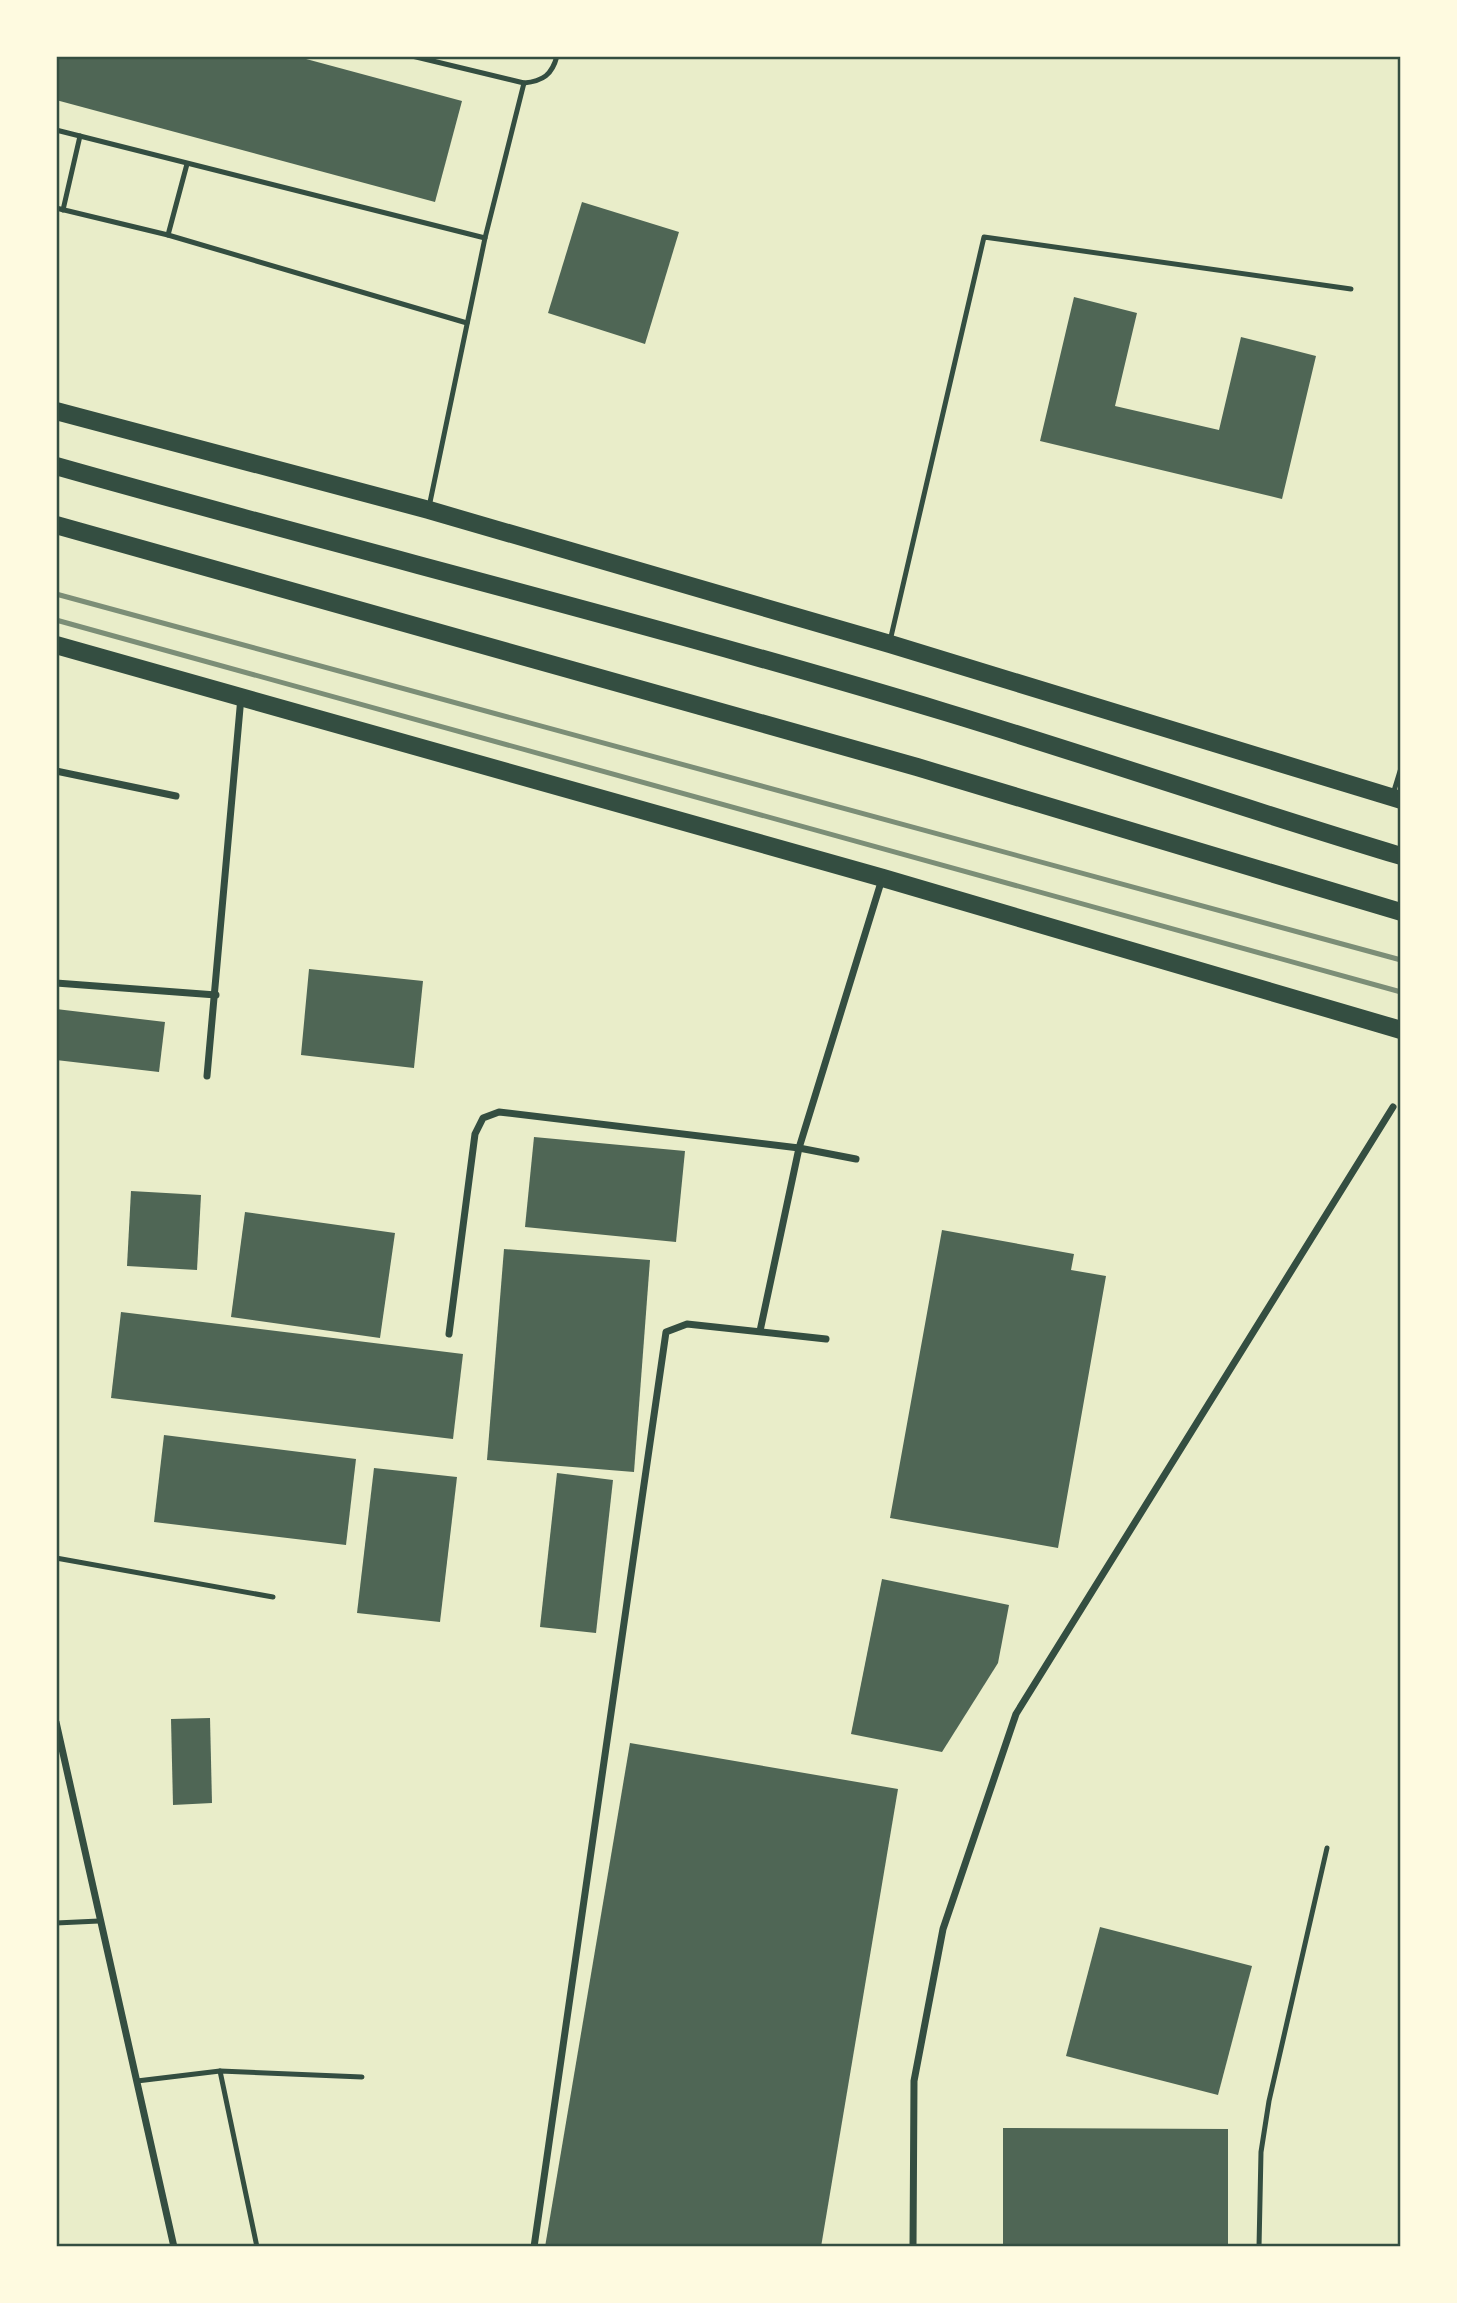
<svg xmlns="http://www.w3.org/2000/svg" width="1457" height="2303" font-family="Figtree,sans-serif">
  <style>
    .building { fill: #4f6655 }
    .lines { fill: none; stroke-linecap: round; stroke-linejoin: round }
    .service { stroke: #344e41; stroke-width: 5 }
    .minor { stroke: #344e41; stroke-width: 7 }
    .primary { stroke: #344e41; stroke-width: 18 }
    .rail { stroke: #7c8e77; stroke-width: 5 }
    .neatline { fill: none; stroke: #344e41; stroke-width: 2.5 }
  </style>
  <rect width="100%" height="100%" fill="#e9edc9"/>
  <g class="building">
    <path d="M56,56H295L462,101L435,202L56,100Z"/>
    <path d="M582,202L679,232L645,344L548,313Z"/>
    <path d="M1074,297L1137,313L1115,406L1219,430L1241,337L1316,356L1282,499L1040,441Z"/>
    <path d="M309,969L423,981L414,1068L301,1055Z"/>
    <path d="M56,1009L165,1022L159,1072L56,1060Z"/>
    <path d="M534,1137L685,1151L676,1242L525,1227Z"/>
    <path d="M131,1191L201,1195L197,1270L127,1266Z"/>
    <path d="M245,1212L395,1233L380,1338L231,1317Z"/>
    <path d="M942,1230L1074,1254L1071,1270L1106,1276L1058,1548L890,1518Z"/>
    <path d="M504,1249L650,1260L634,1472L487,1460Z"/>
    <path d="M121,1312L463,1354L453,1439L111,1398Z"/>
    <path d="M164,1435L356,1459L346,1545L154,1522Z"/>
    <path d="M374,1468L457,1477L440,1622L357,1613Z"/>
    <path d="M557,1473L613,1480L596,1633L540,1627Z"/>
    <path d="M882,1579L1009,1605L998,1663L942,1752L851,1734Z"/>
    <path d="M210,1718L212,1803L173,1805L171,1719Z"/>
    <path d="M630,1743L898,1789L821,2247H545Z"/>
    <path d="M1100,1927L1252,1966L1218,2095L1066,2056Z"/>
    <path d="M1003,2128L1228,2129V2247H1003Z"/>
  </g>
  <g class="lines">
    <g class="service">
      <path d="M412,56L524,83C543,81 552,75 557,56"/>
      <path d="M56,130L485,238"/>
      <path d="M56,208L168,235L467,323"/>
      <path d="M63,210L80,136"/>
      <path d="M168,235L187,164"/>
      <path d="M429,507L485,238L524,83"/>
      <path d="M890,641L984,237L1351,289"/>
      <path d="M1393,794L1401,768"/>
      <path d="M56,1558L273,1597"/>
      <path d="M56,1923L99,1921"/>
      <path d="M220,2071L257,2247"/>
      <path d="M137,2081L220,2071L362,2077"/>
      <path d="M1259,2247L1261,2152L1269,2101L1327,1848"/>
    </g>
    <g class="minor">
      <path d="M56,771L176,796"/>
      <path d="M56,983L216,995"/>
      <path d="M207,1076L241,697"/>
      <path d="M760,1331L799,1148L882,879"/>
      <path d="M449,1334L475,1134L483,1118L499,1112L799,1148L856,1159"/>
      <path d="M56,1722L174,2247"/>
      <path d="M534,2247L666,1332L687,1324L826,1339"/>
      <path d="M913,2247L914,2081L943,1929L1016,1714L1393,1107"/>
    </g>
    <g class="primary">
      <path d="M56,411L429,510L890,644L1401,800"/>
      <path d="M56,466C352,550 650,623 945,712C1097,758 1248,810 1401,856"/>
      <path d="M56,525L917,767L1401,912"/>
      <path d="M56,645L883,878L1401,1030"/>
    </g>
    <g class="rail">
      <path d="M56,594L1401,960"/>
      <path d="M56,620L1401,992"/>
    </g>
  </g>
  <rect width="1457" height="2303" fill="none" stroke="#fefae0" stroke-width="116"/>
  <rect x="58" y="58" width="1341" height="2187" class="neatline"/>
</svg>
